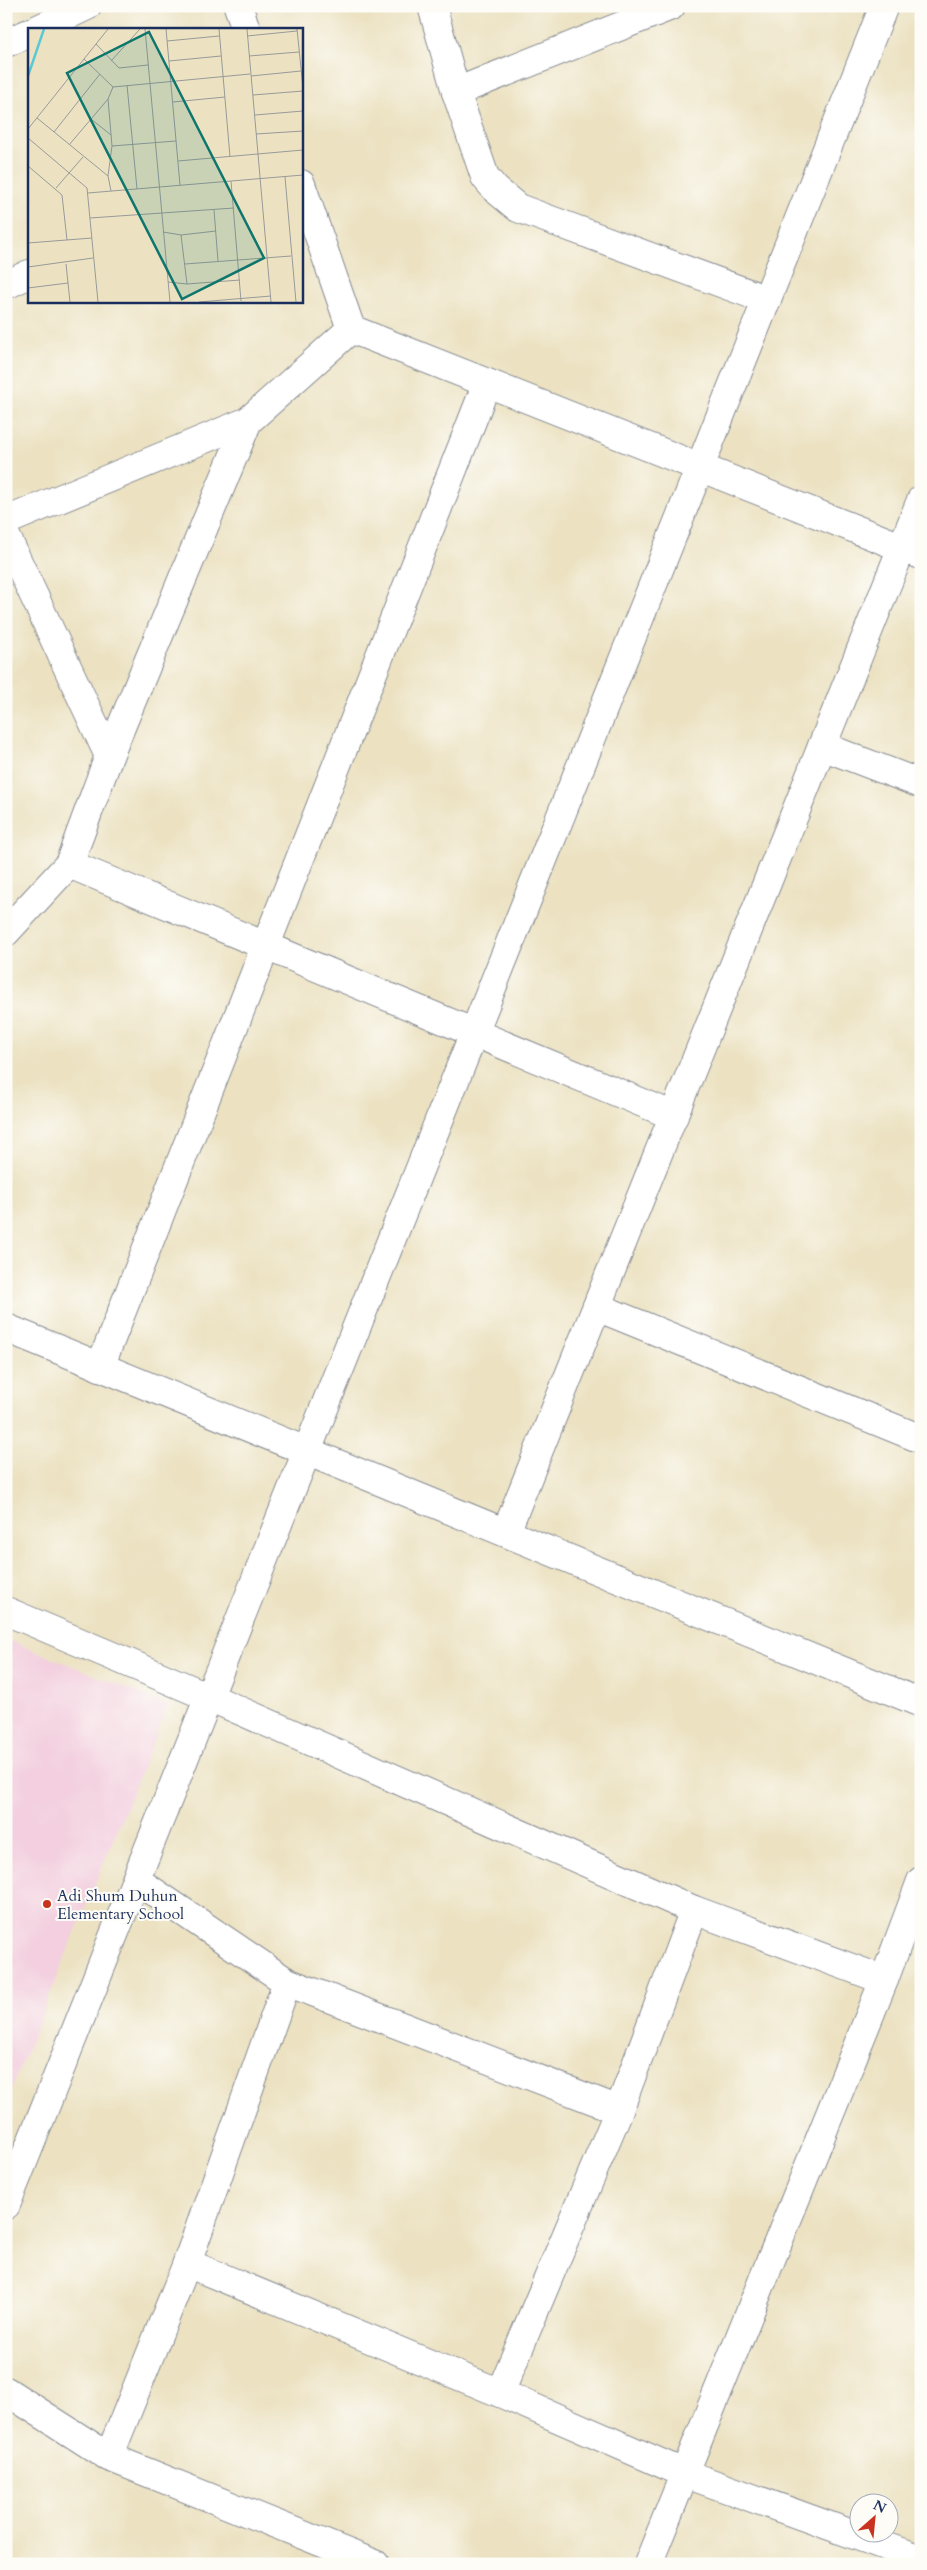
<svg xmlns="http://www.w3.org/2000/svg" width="927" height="2570" font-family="Cardo,serif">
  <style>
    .built { fill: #f3cfdf }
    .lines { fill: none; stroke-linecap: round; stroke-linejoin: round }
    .street-casing { stroke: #848890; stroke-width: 30 }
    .street { stroke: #fff; stroke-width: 28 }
    .poi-dot { fill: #c8321e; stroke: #fdfcf7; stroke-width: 2 }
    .labels { text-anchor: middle; stroke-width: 4; stroke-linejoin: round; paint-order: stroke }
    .poi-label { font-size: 16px; fill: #1b2f5e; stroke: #fdfcf7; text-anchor: start }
    .inset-river { fill: none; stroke: #5cc8d5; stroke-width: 2.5 }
    .inset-road { fill: none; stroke: #989a9a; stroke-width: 1 }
    .view { fill: #0f766e; fill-opacity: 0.15; stroke: #0f766e; stroke-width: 2.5 }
    .inset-edge { fill: none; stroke: #1b2f5e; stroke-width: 2.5 }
  </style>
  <rect width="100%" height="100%" fill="#fdfcf7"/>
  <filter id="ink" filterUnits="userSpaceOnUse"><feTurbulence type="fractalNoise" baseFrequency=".02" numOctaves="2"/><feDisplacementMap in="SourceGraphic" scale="10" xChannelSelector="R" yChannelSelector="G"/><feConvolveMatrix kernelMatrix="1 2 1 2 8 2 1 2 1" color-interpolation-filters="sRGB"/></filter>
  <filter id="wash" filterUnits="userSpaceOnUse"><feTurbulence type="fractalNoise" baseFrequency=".0096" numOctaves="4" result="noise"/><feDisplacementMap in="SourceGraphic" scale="20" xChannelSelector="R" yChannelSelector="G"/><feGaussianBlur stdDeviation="1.12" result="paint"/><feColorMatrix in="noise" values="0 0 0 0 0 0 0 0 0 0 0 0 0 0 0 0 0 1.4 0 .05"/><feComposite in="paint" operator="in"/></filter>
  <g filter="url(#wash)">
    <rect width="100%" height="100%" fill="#ece2c2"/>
    <path class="built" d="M6,1639L168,1705L6,2102Z"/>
  </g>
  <g filter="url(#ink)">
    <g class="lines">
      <g class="street-casing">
        <g id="street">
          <path d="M238,6L246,29"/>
          <path d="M432,6L456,92L485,177L495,189L518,208L767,300"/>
          <path d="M38,29L87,6"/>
          <path d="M6,43L29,33"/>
          <path d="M456,92L671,6"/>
          <path d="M6,285L29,274"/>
          <path d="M351,329L921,555"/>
          <path d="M6,521L248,421"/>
          <path d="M6,536L109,756"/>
          <path d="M822,746L921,784"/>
          <path d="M69,864L674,1116"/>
          <path d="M6,932L69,864L109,756L248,421L351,329L301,184"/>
          <path d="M597,1307L921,1439"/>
          <path d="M6,1328L921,1703"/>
          <path d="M100,1367L487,383"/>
          <path d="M506,1532L921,500"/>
          <path d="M6,1611L209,1697L694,1910L884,1980"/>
          <path d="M136,1880L287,1982L619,2110"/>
          <path d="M6,2205L884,6"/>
          <path d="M187,2263L500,2393L686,2474L921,2559"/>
          <path d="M6,2391L109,2457L375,2564"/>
          <path d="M500,2393L619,2110L694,1910"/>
          <path d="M109,2457L187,2263L287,1982"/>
          <path d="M648,2564L884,1980L921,1881"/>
        </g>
      </g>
      <use href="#street" class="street"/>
    </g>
  </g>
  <circle class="poi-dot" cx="47" cy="1904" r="5"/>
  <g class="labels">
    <g class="poi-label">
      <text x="57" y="1901">Adi Shum Duhun<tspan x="57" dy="18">Elementary School</tspan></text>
    </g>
  </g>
  <g transform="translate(28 28)">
    <rect width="275" height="275" fill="#ece2c2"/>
    <path class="inset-river" d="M0,48L16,1"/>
    <path class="inset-road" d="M117,1L142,274M138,1L152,157M191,1L202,129M219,1L243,274M269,1L275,60M219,8L269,3M139,13L191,8M68,16L91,40L120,37M221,28L271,24M56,31L85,59L80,71L84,118L80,148M83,33L112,1M141,33L193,28M223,48L273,43M99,57L109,161M85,59L222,46M225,67L275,63M145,74L197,69M227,87L275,83M9,90L80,148L83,163M63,91L83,107M0,101L80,1M26,104L72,46M228,106L275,103M0,110L59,160L70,274M41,117L80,71M84,118L148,113M150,133L275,122M0,138L34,167L39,212M257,149L268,274M203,153L213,273M28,160L55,129M60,165L275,147M186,182L190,233M62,190L206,180M135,204L153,207L188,203M153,207L159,256M0,215L64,210M38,236L42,274M157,236L263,228M0,239L65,230M140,254L159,256L212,252M0,260L40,255M171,274L243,268"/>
    <path class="view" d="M121,4L236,230L154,271L39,45Z"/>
    <rect width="275" height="275" class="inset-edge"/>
  </g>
  <rect width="927" height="2570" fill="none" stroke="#fdfcf7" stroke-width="25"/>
  <g transform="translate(874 2518) rotate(27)"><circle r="24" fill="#fdfcf7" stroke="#a3aaba"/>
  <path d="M0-4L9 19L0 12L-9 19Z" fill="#c8321e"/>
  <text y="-8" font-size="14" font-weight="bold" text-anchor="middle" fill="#1b2f5e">N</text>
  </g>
</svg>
